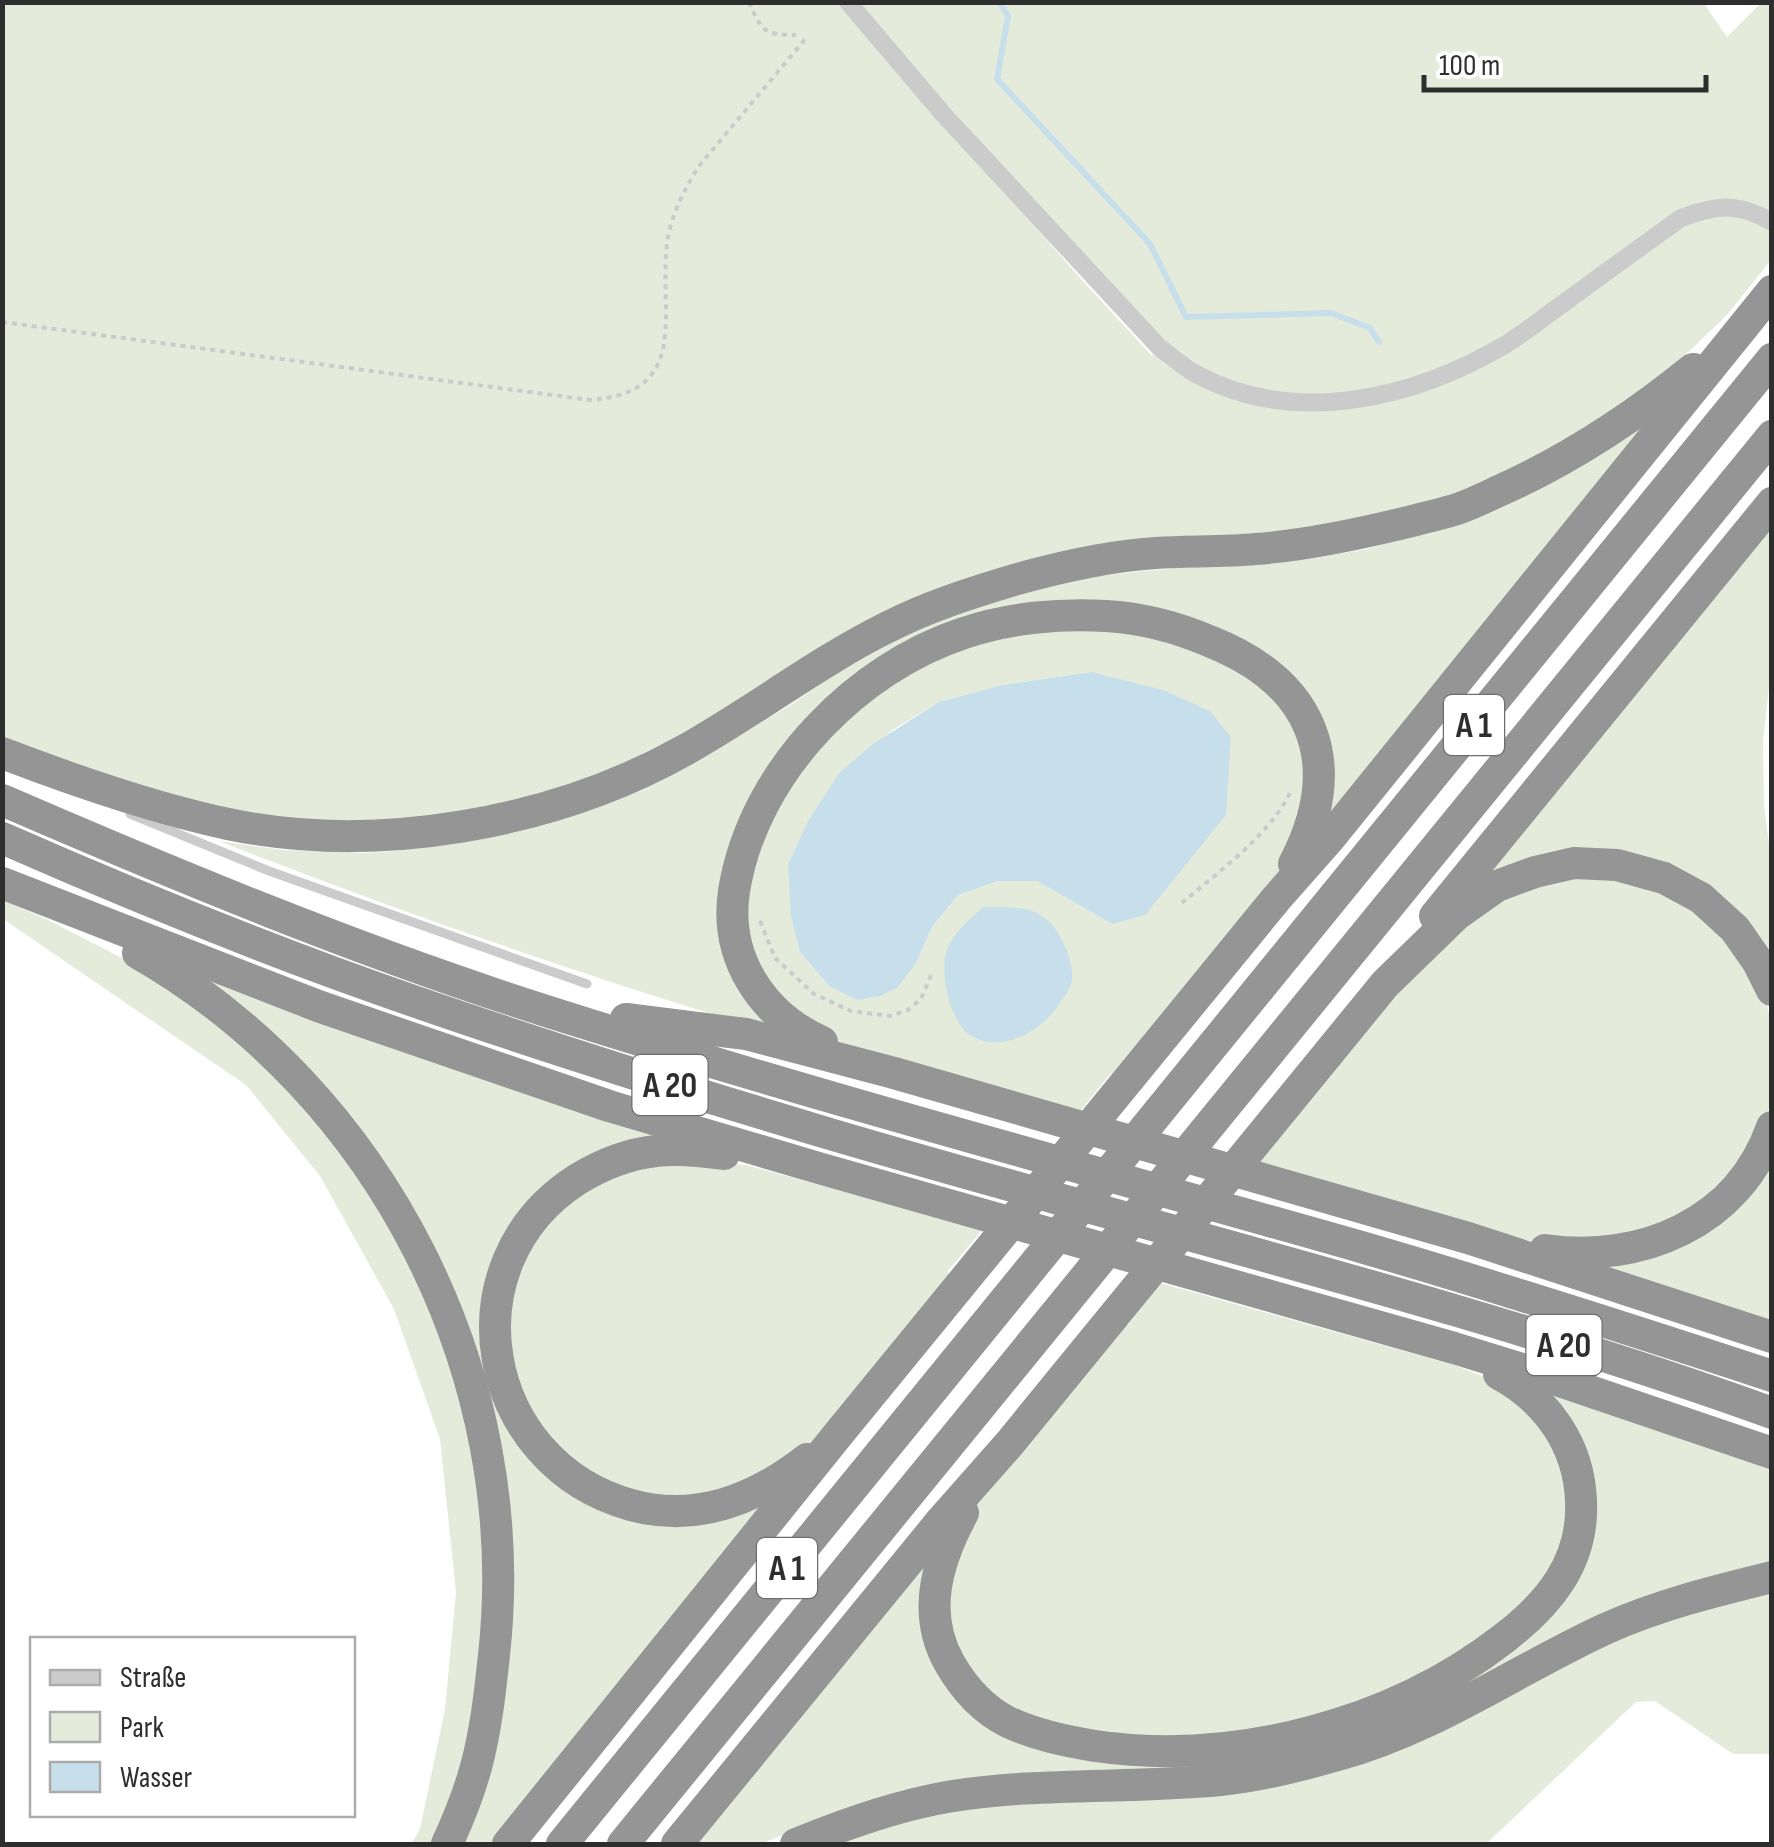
<svg xmlns="http://www.w3.org/2000/svg" width="1774" height="1847" font-family="'Sofia Sans Condensed',sans-serif">
  <style>
    .green { fill: #e4ebdb; fill-rule: evenodd }
    .water { fill: #c7deeb }
    .lines { fill: none; stroke-linecap: round; stroke-linejoin: round }
    .stream { stroke: #c7deeb; stroke-width: 6 }
    .path { stroke: #cbcbcb; stroke-width: 4; stroke-dasharray: 5 5; stroke-linecap: butt }
    .lane { stroke: #cbcbcb; stroke-width: 9 }
    .street { stroke: #cbcbcb; stroke-width: 18 }
    .highway { stroke: #959595; stroke-width: 32 }
    .labels { text-anchor: middle; stroke-width: 10; stroke-linejoin: round; paint-order: stroke }
    .shield { fill: #fff; stroke: #6d6d6d; stroke-width: 2.5 }
    .shield-label { font-size: 35px; font-weight: bold; fill: #2e2e2e }
  </style>
  <rect width="100%" height="100%" fill="#fff"/>
  <g class="green">
    <path d="M1703,2L1727,37L1761,3H1771V260L1727,315L1656,383L1572,441L1504,476L1369,523L1075,555L765,690L573,790L384,825L222,814L3,738V3ZM861,28L1159,348L1152,356L1081,279Z"/>
    <path d="M1676,396L1330,830L1327,812L1272,664L1054,606L840,693L729,874L784,1036C593,979 405,914 219,841L283,850L359,853L397,851L498,835L637,790L677,772L792,704L832,676L901,638L944,619L983,605L1082,578L1143,571L1314,558L1367,549L1425,533Z"/>
    <path d="M1771,517L1772,659L1763,742L1764,806L1772,866L1771,970L1650,865L1466,884Z"/>
    <path d="M1053,625L1169,637L1276,689L1312,762L1283,870L1116,1074L1111,1073L1077,1115L836,1043L766,992L742,911L776,800L849,711L951,650ZM1091,672L1112,924L1037,881H998L958,895L932,927L916,963L829,986L800,952L791,917L839,773L894,729L939,702L1002,685Z"/>
    <path d="M1577,873L1649,883L1706,914L1764,992L1771,1023L1772,1097L1763,1128L1751,1150L1677,1225L1554,1245L1508,1237L1256,1167L1414,967L1479,908Z"/>
    <path d="M2,900L48,920L122,958L198,1006L304,1103L356,1169L423,1285L469,1424L487,1557L472,1734L439,1844H411L420,1829L445,1709L456,1592L440,1439L394,1309L320,1176L246,1085L3,919Z"/>
    <path d="M208,976L682,1139L529,1212L492,1374L619,1510L787,1488L499,1844H464L509,1614L430,1248L205,982Z"/>
    <path d="M1771,1145V1328L1581,1268L1634,1258Z"/>
    <path d="M696,1156L750,1166L982,1230L947,1272L952,1274L818,1440L715,1500L606,1490L532,1427L502,1329L525,1246L583,1184Z"/>
    <path d="M1160,1283L1454,1365L1482,1376L1510,1390L1550,1431L1572,1510L1545,1589L1460,1660L1284,1729L1128,1741L1011,1714L965,1673L941,1590L965,1521L994,1479L1124,1325H1128Z"/>
    <path d="M1533,1387L1771,1465V1566L1465,1691L1282,1758L849,1809L760,1844H689L939,1537L957,1693L1133,1761L1447,1687L1591,1532Z"/>
    <path d="M1771,1587V1754H1733L1655,1701L1636,1702L1486,1844H824L940,1811L1116,1797Z"/>
  </g>
  <g class="water">
    <path d="M1091,672L1163,690L1210,711L1231,737L1226,815L1145,915L1112,924L1037,881H998L958,895L932,927L916,963L897,988L880,996L857,1000L829,986L800,952L791,917L788,865L807,823L839,773L873,744L939,702L1002,685Z"/>
    <path d="M983,907C1018,907 1045,905 1062,940C1068,951 1075,972 1071,984C1070,990 1062,999 1059,1004C1043,1030 1004,1053 973,1037C959,1030 950,1007 947,992C938,946 952,936 983,907Z"/>
  </g>
  <g class="lines">
    <path class="stream" d="M999,2L1008,16L997,79L1150,244L1186,317L1331,313L1370,328L1379,342"/>
    <g class="path">
      <path d="M749,2C761,31 765,35 796,35"/>
      <path d="M2,322L590,400C696,393 656,307 668,237C673,212 685,188 699,166L807,37"/>
      <path d="M1182,903C1220,870 1267,838 1290,793"/>
      <path d="M760,921L775,958L814,994L851,1011L890,1016L908,1010L921,999L931,975"/>
    </g>
    <path class="lane" d="M130,814L269,871L587,984"/>
    <path class="street" d="M848,2L944,115L1159,347C1171,356 1183,367 1196,374C1296,428 1416,398 1508,343C1527,331 1545,316 1564,303C1603,274 1642,246 1681,218C1718,205 1737,202 1772,222"/>
    <g class="highway">
      <path d="M2,753C75,781 152,808 228,824C376,855 553,824 685,750C753,712 816,663 886,628C927,607 970,593 1014,580C1060,567 1107,556 1156,553C1189,551 1223,552 1256,549C1310,545 1364,533 1416,520C1431,516 1446,513 1460,508C1474,503 1488,496 1501,490C1570,459 1635,416 1693,369"/>
      <path d="M2,800C180,877 359,951 543,1010C813,1096 1088,1169 1361,1247C1499,1287 1635,1331 1772,1376"/>
      <path d="M2,838C111,886 221,931 332,972C496,1032 663,1084 830,1134C1144,1227 1464,1302 1772,1413"/>
      <path d="M2,883L318,1006L609,1106L822,1169L1454,1348L1554,1379L1772,1453"/>
      <path d="M1435,916L1772,503"/>
      <path d="M138,953C382,1093 525,1375 494,1655C490,1692 486,1730 476,1767C469,1793 458,1820 447,1844"/>
      <path d="M626,1019L746,1034L894,1073L1468,1238L1772,1337"/>
      <path d="M822,1042C762,1015 724,958 734,891C744,829 776,772 820,726C859,685 909,651 964,633C1008,618 1060,613 1106,616C1141,618 1176,627 1209,641C1313,682 1347,762 1294,864"/>
      <path d="M724,1154C702,1151 678,1148 656,1151C628,1154 601,1165 578,1179C444,1264 480,1463 631,1505C696,1523 756,1499 807,1459"/>
      <path d="M1545,1250C1641,1264 1738,1223 1772,1127"/>
      <path d="M963,1513C937,1561 921,1614 950,1664C964,1688 982,1709 1008,1722C1035,1735 1066,1741 1095,1746C1234,1766 1392,1725 1503,1639C1549,1604 1584,1562 1581,1501C1579,1445 1547,1400 1499,1374"/>
      <path d="M508,1844L840,1432L1276,899L1329,839L1772,291"/>
      <path d="M562,1844L1772,359"/>
      <path d="M623,1844L1772,436"/>
      <path d="M677,1844L942,1520L1010,1443L1385,984L1456,915L1497,886L1535,872L1574,863L1617,865L1664,878L1701,898L1735,929L1758,962L1772,990"/>
      <path d="M796,1844C845,1824 895,1806 947,1797C1037,1782 1129,1789 1220,1780C1259,1776 1300,1766 1338,1755C1434,1729 1516,1670 1605,1629C1658,1605 1715,1591 1772,1577"/>
    </g>
  </g>
  <g class="labels">
    <g class="shield">
      <rect x="1444" y="695" width="60" height="60" rx="8"/>
      <rect x="632.5" y="1055" width="75" height="60" rx="8"/>
      <rect x="1526.5" y="1315" width="75" height="60" rx="8"/>
      <rect x="757" y="1538" width="60" height="60" rx="8"/>
    </g>
    <g class="shield-label">
      <text x="1474" y="737">A 1</text>
      <text x="670" y="1097">A 20</text>
      <text x="1564" y="1357">A 20</text>
      <text x="787" y="1580">A 1</text>
    </g>
  </g>
  <rect width="1774" height="1847" fill="none" stroke="#2e2e2e" stroke-width="10"/>
  <rect x="30" y="1637" width="325" height="180" fill="#ffffff" stroke="#ababab" stroke-width="2.5"/>
  <rect x="50" y="1670" width="50" height="15" fill="#cbcbcb" stroke="#ababab" stroke-width="2.5"/>
  <text x="120" y="1687" font-size="30" fill="#2e2e2e">Straße</text>
  <rect x="50" y="1712" width="50" height="30" fill="#e4ebdb" stroke="#ababab" stroke-width="2.5"/>
  <text x="120" y="1737" font-size="30" fill="#2e2e2e">Park</text>
  <rect x="50" y="1762" width="50" height="30" fill="#c7deeb" stroke="#ababab" stroke-width="2.5"/>
  <text x="120" y="1787" font-size="30" fill="#2e2e2e">Wasser</text>
  <path d="M1424 75v15h282v-15" fill="none" stroke="#2e2e2e" stroke-width="5"/>
  <text x="1439" y="75" font-size="30" fill="#2e2e2e" stroke="#ffffff" stroke-width="8" paint-order="stroke">100 m</text>
</svg>
